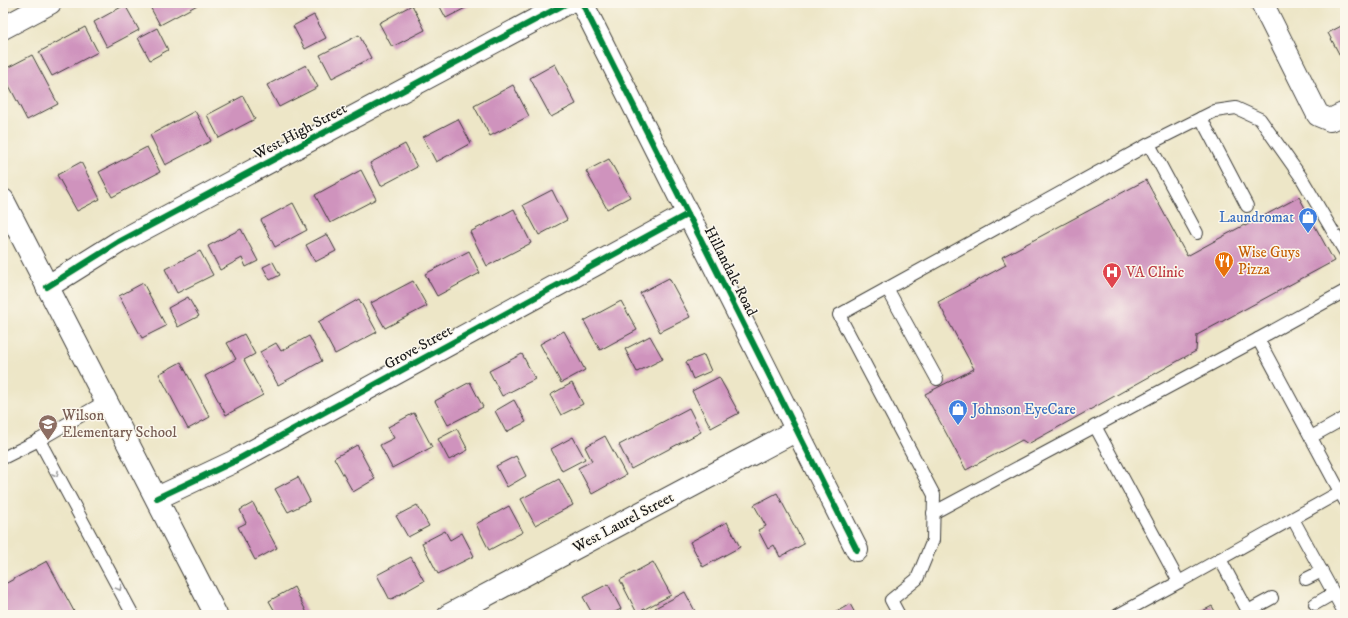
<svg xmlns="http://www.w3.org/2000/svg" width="1348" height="618" font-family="'IM FELL DW Pica',serif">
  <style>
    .building { fill: #cf93bd }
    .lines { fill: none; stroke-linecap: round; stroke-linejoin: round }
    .service-casing { stroke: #3b3a36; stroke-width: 14 }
    .minor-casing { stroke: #3b3a36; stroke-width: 24 }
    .service { stroke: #fff; stroke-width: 12 }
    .minor { stroke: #fff; stroke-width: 22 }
    .cycleway-casing { stroke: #fbf7ec; stroke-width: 8 }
    .cycleway { stroke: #00873e; stroke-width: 6 }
    .oneway { stroke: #999 }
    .labels { text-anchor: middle; stroke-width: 3; stroke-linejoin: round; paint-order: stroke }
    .street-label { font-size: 15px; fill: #1c1c1c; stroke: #fbf7ec }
    .shop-label { font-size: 15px; fill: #366cbe; stroke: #fbf7ec; text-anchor: end }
    .food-label { font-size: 15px; fill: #c56008; stroke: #fbf7ec; text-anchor: start }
    .health-label { font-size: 15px; fill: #be3a42; stroke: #fbf7ec; text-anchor: start }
    .education-label { font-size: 15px; fill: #785e54; stroke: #fbf7ec; text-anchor: start }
  </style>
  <rect width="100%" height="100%" fill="#fbf7ec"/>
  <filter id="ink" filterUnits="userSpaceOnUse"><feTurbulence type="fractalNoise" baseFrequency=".025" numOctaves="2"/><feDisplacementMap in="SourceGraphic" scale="8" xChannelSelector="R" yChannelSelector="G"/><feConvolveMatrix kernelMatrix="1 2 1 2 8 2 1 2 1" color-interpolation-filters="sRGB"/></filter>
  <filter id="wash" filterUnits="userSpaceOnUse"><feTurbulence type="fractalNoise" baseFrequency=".012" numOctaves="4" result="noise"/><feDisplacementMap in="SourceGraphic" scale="16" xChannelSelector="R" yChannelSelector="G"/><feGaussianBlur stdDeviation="0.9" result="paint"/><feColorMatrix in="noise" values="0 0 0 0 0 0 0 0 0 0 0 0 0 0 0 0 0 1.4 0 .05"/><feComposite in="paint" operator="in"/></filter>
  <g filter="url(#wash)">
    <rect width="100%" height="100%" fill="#ede6c7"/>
    <g id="blocks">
      <g class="building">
        <path d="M148,3H201L160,25Z"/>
        <path d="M438,3H475L446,18Z"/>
        <path d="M125,5L139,30L107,47L94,22Z"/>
        <path d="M412,5L425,30L392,47L379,23Z"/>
        <path d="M314,15L326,38L305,49L293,26Z"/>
        <path d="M1345,24V65L1328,33Z"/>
        <path d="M85,27L98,52L52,76L39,52Z"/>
        <path d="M157,28L168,50L150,60L138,38Z"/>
        <path d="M359,35L371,58L332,78L320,55Z"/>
        <path d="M32,55L58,104L27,120L3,74V70Z"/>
        <path d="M555,64L576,104L551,117L530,78Z"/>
        <path d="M306,65L318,87L279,107L267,85Z"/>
        <path d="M513,85L529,116L490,136L474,106Z"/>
        <path d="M243,96L255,119L219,138L207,115Z"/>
        <path d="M195,111L211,141L165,165L150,135Z"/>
        <path d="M458,119L471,143L436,162L423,137Z"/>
        <path d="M405,144L417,167L381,186L370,163Z"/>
        <path d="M147,147L160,172L112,197L99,172Z"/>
        <path d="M609,159L630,197L607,209L586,171Z"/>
        <path d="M81,162L100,199L77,211L57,175Z"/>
        <path d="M361,170L376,199L330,223L315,195Z"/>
        <path d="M1146,180L1187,256L1244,225L1245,226L1299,197L1334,261L1197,335L1196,351L1028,444L1022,440L966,470L925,394L974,369L938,302L1006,265L1002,257Z"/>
        <path d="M552,190L567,220L539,235L523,205Z"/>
        <path d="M293,203L307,230L275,247L261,220Z"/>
        <path d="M514,209L531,243L487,266L470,232Z"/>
        <path d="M241,229L258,261L246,267L242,258L220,270L208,246Z"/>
        <path d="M327,234L336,251L315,262L306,245Z"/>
        <path d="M200,251L213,275L177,293L165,269Z"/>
        <path d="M469,251L480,273L437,296L425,274Z"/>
        <path d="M273,262L280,275L270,280L263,267Z"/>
        <path d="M669,278L690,317L660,332L640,293Z"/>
        <path d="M413,281L427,306L385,328L371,303Z"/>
        <path d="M143,283L166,326L142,338L119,296Z"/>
        <path d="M188,297L199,316L178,327L168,308Z"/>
        <path d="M359,299L377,332L335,354L318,322Z"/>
        <path d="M621,301L637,330L600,350L584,321Z"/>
        <path d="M564,331L585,370L561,383L540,344Z"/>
        <path d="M244,334L255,354L244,360L263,395L226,415L205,376L236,359L227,343Z"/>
        <path d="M309,336L322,361L278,385L260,352L276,343L281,351Z"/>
        <path d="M650,336L663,359L637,372L625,349Z"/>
        <path d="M522,354L535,379L502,396L489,371Z"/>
        <path d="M704,355L711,371L693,379L686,362Z"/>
        <path d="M181,362L210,417L188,429L159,374Z"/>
        <path d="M719,377L739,413L711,428L692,391Z"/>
        <path d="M470,382L483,407L448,425L435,401Z"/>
        <path d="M572,383L583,404L561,415L550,395Z"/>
        <path d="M514,400L526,422L506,432L495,411Z"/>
        <path d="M689,408L701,432L631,469L619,445Z"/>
        <path d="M414,413L432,447L392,468L380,445L394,438L388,427Z"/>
        <path d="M457,429L468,450L449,460L438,439Z"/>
        <path d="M605,436L626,475L592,494L578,468L592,461L585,447Z"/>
        <path d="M573,437L585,459L562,471L551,449Z"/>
        <path d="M357,445L375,479L353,492L334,458Z"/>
        <path d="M516,456L526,476L507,487L496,466Z"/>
        <path d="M298,477L310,501L288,512L275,489Z"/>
        <path d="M559,479L573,505L535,525L521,499Z"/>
        <path d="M777,493L804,544L780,557L774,545L768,549L758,530L766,526L754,505Z"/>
        <path d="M253,503L277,548L255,560L238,527L246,523L240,510Z"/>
        <path d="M417,505L429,526L408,537L396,516Z"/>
        <path d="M509,506L523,532L489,550L476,524Z"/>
        <path d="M727,522L740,547L703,567L690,542Z"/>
        <path d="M445,531L450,540L462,533L474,556L438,574L422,543Z"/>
        <path d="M411,557L424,581L390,600L377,575Z"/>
        <path d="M47,561L76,615H3V585Z"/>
        <path d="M653,562L671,595L637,613L620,580Z"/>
        <path d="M608,584L621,609L609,615H593L583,597Z"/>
        <path d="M294,587L308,615H277L269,601Z"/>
        <path d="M685,592L696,613L693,615H659L655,608Z"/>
        <path d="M850,604L856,615H831Z"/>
        <path d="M1212,606L1217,615H1195Z"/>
      </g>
    </g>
  </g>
  <g filter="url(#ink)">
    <use href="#blocks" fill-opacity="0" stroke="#3b3a36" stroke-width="1"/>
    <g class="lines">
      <g class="service-casing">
        <g id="service">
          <path d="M1201,118L1247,206"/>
          <path d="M1149,144L1197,233"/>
          <path d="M887,288L937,379"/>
          <path d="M1258,339L1345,291"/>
          <path d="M1095,426L1179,582L1340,492"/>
          <path d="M1311,437L1345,418"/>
          <path d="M39,440L133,615"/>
          <path d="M3,458L39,440L106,401"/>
          <path d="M933,513L1258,339L1345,501"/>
          <path d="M1293,519L1345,614"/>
          <path d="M1220,559L1250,615"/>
          <path d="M1306,579L1322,571"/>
          <path d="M1315,604L1334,593"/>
          <path d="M1248,611L1272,598"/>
          <path d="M899,615L891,600L917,579L933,540L934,495L839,315L1149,144L1215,111L1236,108L1260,119L1301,177L1345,252"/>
          <path d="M1118,615L1179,582"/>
        </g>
      </g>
      <g class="minor-casing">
        <g id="minor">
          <path d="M582,3L857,550"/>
          <path d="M1262,3L1318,115L1330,120L1345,113"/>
          <path d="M3,28L50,3"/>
          <path d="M3,200L216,615"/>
          <path d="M47,287L119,242L567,3"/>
          <path d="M157,498L233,462L688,214"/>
          <path d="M449,615L797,430"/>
        </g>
      </g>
      <use href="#service" class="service"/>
      <use href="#minor" class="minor"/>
      <g class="cycleway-casing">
        <g id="cycleway">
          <path d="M582,3L857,550"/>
          <path d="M47,287L119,242L567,3"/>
          <path d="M157,498L233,462L688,214"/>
        </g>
      </g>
      <use href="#cycleway" class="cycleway"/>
    </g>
    <defs><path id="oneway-chevron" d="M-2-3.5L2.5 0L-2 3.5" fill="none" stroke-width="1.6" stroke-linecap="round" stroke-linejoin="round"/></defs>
    <g class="oneway">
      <use href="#oneway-chevron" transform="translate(56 474) rotate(61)"/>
      <use href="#oneway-chevron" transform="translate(119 588) rotate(62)"/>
    </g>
  </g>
  <defs>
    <g id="shop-pin" transform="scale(1)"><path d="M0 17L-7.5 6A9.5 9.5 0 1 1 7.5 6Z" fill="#3f7fe0" stroke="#fbf7ec"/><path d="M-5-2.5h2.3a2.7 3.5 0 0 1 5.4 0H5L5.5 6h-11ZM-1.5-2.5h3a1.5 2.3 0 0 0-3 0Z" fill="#fff"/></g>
    <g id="restaurant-pin" transform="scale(1)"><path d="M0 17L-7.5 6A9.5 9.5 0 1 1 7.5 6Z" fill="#e8710a" stroke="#fbf7ec"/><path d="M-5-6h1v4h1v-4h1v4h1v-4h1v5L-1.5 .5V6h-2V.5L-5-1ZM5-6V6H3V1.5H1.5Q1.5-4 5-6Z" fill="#fff"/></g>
    <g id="hospital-pin" transform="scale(1)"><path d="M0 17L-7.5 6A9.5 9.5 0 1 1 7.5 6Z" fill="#e0444e" stroke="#fbf7ec"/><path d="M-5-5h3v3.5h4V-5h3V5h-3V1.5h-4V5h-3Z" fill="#fff"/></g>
    <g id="school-pin" transform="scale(1)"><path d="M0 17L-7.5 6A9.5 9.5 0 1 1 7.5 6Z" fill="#8d6e63" stroke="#fbf7ec"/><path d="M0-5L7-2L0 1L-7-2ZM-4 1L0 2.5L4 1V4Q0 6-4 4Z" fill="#fff"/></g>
  </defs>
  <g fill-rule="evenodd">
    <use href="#shop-pin" x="1308" y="217"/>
    <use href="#restaurant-pin" x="1224" y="261"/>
    <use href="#hospital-pin" x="1112" y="272"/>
    <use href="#shop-pin" x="958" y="409"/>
    <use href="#school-pin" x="48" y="424"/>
  </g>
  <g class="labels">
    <g class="street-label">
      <text transform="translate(300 131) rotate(-28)" y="5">West High Street</text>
      <text transform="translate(731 271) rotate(63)" y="5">Hillandale Road</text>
      <text transform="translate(418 347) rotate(-29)" y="5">Grove Street</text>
      <text transform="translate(623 522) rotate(-28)" y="5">West Laurel Street</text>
    </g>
    <g class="shop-label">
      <text x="1294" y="222">Laundromat</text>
      <text x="972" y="414" text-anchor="start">Johnson EyeCare</text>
    </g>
    <g class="food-label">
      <text x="1238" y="257">Wise Guys<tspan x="1238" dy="17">Pizza</tspan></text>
    </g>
    <g class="health-label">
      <text x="1126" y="277">VA Clinic</text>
    </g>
    <g class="education-label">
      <text x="62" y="420">Wilson<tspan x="62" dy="17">Elementary School</tspan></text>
    </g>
  </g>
  <rect width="1348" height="618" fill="none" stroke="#fbf7ec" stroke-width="16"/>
</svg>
